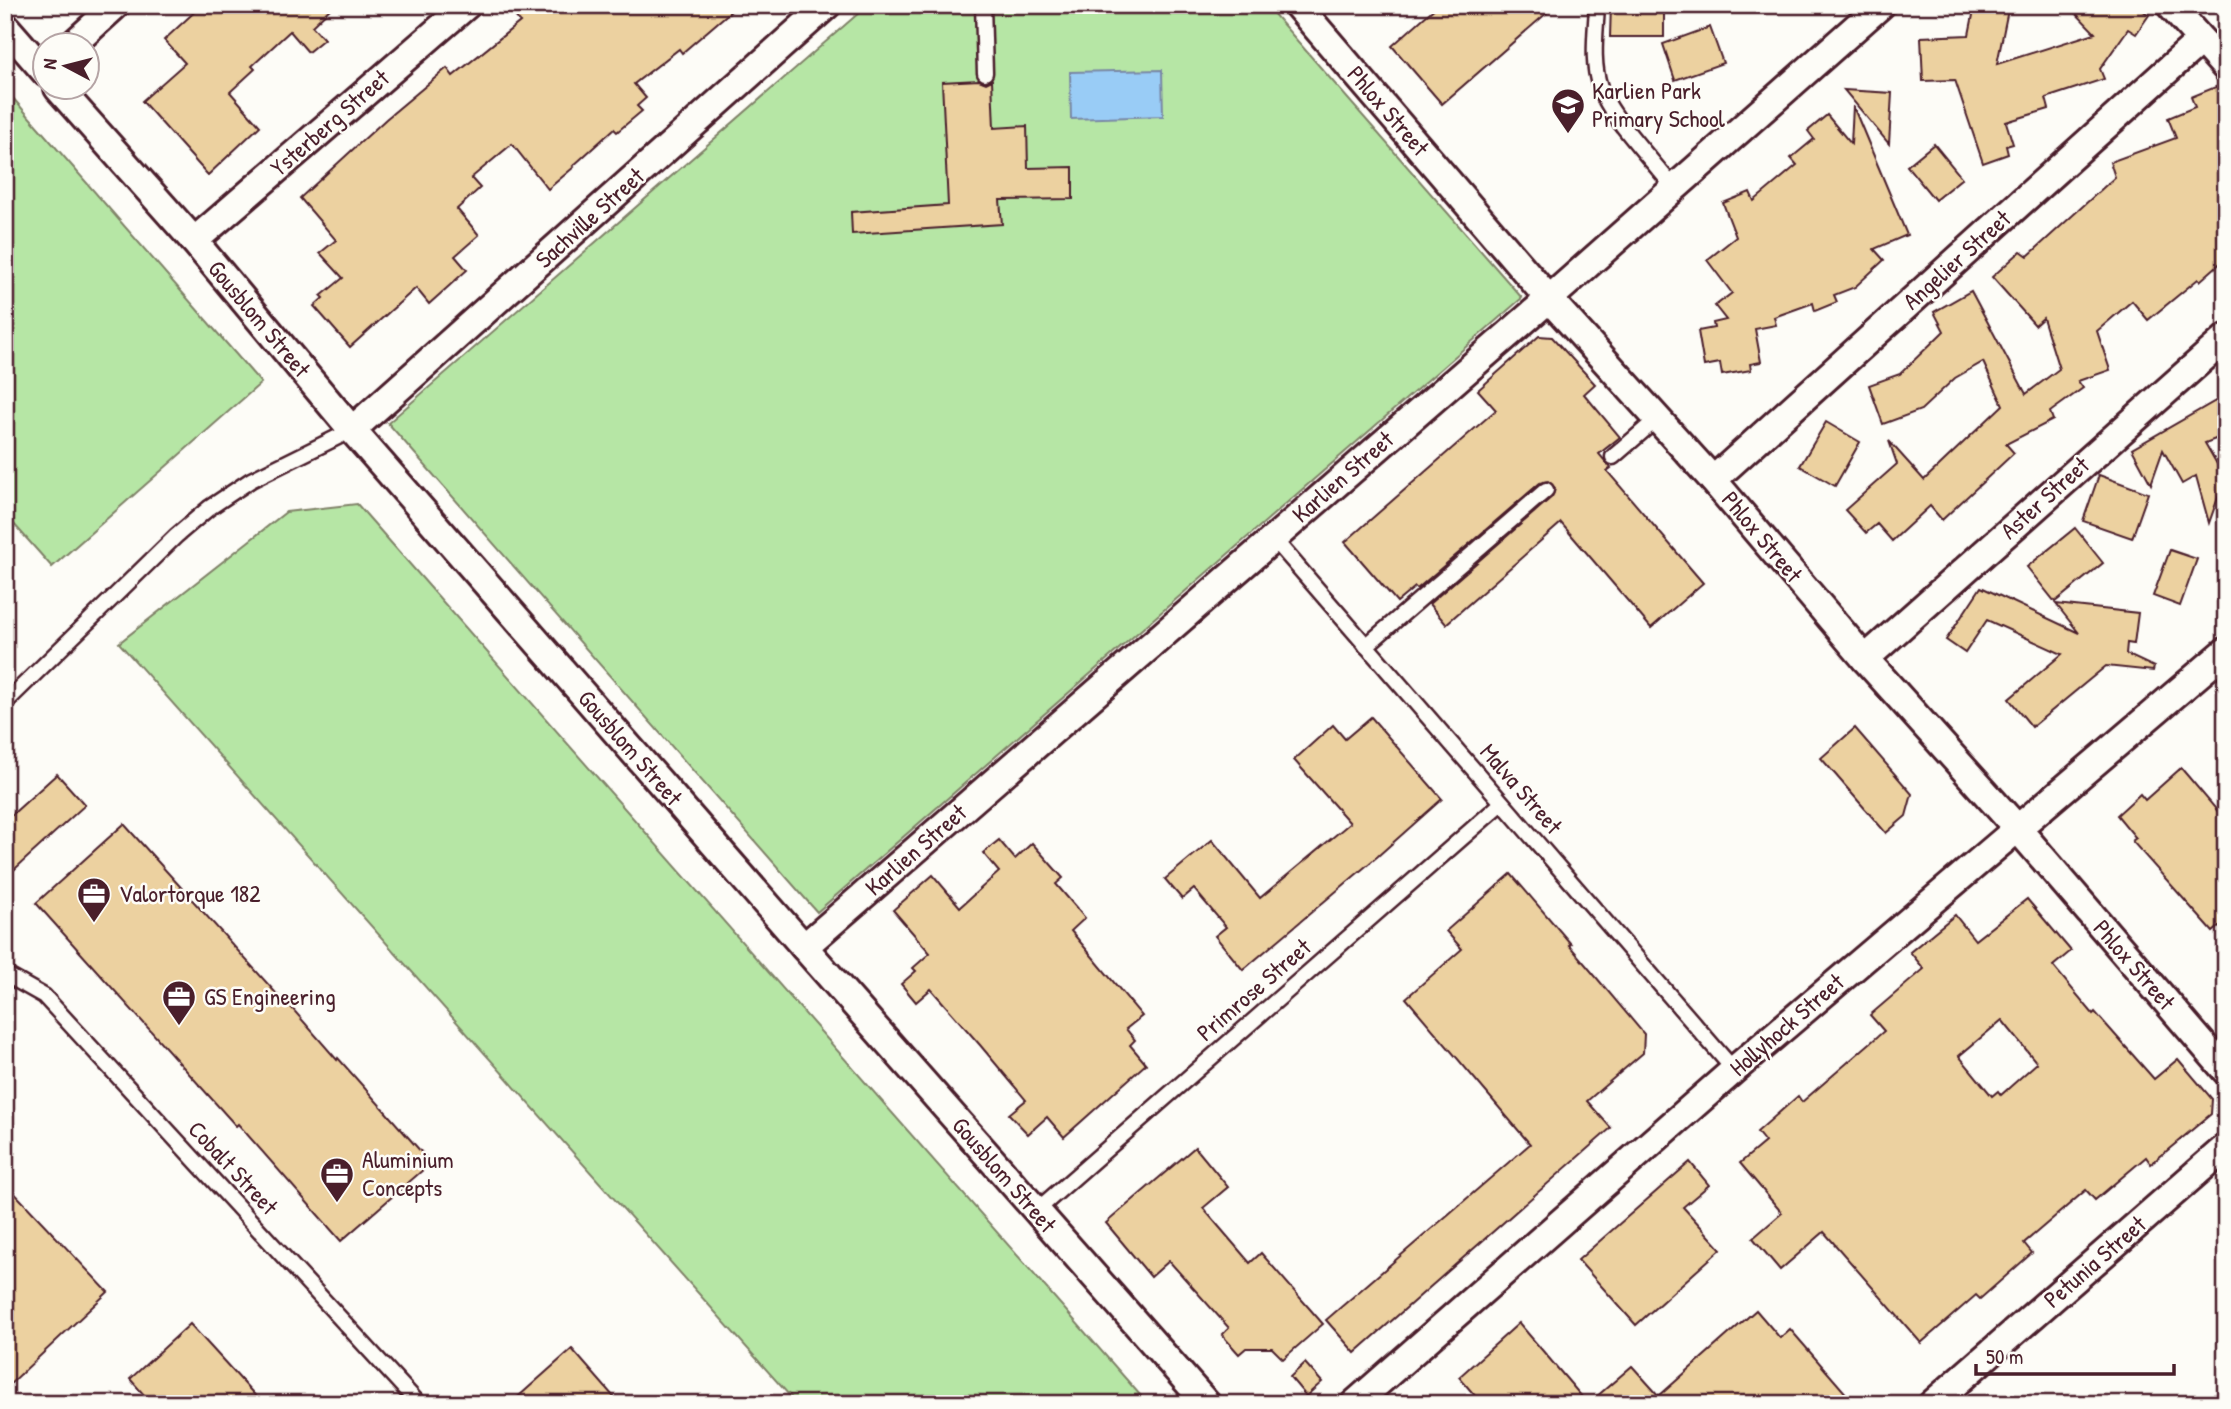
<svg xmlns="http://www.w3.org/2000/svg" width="2231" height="1409" font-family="'Patrick Hand',sans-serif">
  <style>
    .green { fill: #b6e6a5; stroke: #808268; stroke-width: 2 }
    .water { fill: #99ccf6; stroke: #7987a5; stroke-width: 2 }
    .building { fill: #ecd1a0; stroke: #4a1f2b; stroke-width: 2; fill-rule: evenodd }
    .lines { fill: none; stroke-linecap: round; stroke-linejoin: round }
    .lane-casing { stroke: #4a1f2b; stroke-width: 19 }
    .street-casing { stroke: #4a1f2b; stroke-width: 32 }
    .lane { stroke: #fdfcf7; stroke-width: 14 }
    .street { stroke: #fdfcf7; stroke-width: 26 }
    .labels { text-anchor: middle; stroke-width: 5; stroke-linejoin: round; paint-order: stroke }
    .poi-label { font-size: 24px; fill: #4a1f2b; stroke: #fdfcf7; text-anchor: start }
    .street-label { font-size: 24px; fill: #4a1f2b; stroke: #fdfcf7 }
  </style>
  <rect width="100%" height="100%" fill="#fdfcf7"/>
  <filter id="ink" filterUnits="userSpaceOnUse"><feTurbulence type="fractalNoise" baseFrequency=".0143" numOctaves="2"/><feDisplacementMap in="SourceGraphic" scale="14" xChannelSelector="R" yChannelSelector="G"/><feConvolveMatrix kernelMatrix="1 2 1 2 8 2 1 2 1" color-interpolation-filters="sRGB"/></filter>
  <g filter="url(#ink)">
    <g class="green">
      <path d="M868,5H1266L1522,298L817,912L388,423Z"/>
      <path d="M5,89L261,383L52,567L5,514Z"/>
      <path d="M357,504L1148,1404H797L119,643L286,512Z"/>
    </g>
    <path class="water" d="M1162,70L1163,116L1071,119L1070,72Z"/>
    <g class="building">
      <path d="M202,5H334L312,26L324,39L308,52L290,31L252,66L255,69L230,92L260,126L208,175L142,101L185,63L164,40Z"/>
      <path d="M506,5H738L682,53L679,49L634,84L646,98L637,106L642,111L617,132L614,129L573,166L574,167L548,189L512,144L471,178L480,188L457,209L479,235L455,256L467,270L429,304L416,288L350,347L314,306L323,298L321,296L343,278L320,253L336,240L300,198L386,119L447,68L453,76L520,22Z"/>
      <path d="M1438,5H1556L1442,104L1392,46Z"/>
      <path d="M1611,5H1664V37H1610Z"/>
      <path d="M1975,5H2009L1997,64L2095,33L2068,5H2135L2149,15L2136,34L2128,29L2100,69L2104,79L2046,98L2049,109L2006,122L2013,144L2006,146L2008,154L1983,163L1955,80L1923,81L1921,37L1969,35Z"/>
      <path d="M1710,27L1723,63L1675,80L1663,44Z"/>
      <path d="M979,80L986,83L992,80L994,128L1027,126L1028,168L1073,167V199L1000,200L1002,224L852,234L851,212L948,205L942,82Z"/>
      <path d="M2218,86L2226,105V258L2200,281L2198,279L2148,320L2132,301L2097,331L2110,370L2078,381L2083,388L2050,412L2053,420L2006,444L2014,453L1942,520L1930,506L1892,541L1877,524L1866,533L1845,510L1897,464L1889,441L1924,480L2003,405L1983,362L1955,378L1921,410L1883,424L1869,385L1900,374L1944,331L1934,312L1971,291L2026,394L2059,369L2043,318L2035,325L1992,277L2021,251L2028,256L2115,177L2110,162L2176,138L2168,118L2195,107L2191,97Z"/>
      <path d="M1844,90L1892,93L1889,144Z"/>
      <path d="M1853,106L1907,235L1874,249L1884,260L1855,287L1834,295L1837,302L1815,311L1813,303L1774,317L1776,325L1755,329L1761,362L1750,364L1751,370L1722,375L1720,363L1704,366L1698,331L1714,328L1713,323L1726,320L1715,306L1732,293L1707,260L1736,237L1723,203L1750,192L1754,201L1797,165L1791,158L1814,139L1808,131L1827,115L1851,144Z"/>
      <path d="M1934,144L1962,178L1935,200L1907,166Z"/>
      <path d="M1539,336L1552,337L1595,384L1584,394L1620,437L1599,454L1611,468L1607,471L1703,583L1651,628L1561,523L1446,624L1429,604L1552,497L1555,488L1548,481L1540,483L1417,589L1415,587L1397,602L1345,542L1496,410L1478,390Z"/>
      <path d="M2226,395V435L2205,443L2225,478L2209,523L2196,476L2182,484L2163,450L2151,484L2132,449Z"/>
      <path d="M1826,422L1860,442L1835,486L1800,466Z"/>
      <path d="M2099,475L2148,493L2132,538L2083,521Z"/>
      <path d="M2075,528L2103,563L2055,602L2027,567Z"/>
      <path d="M2170,550L2197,559L2180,606L2153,596Z"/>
      <path d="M1981,587L2079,633L2056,604L2138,613L2134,644L2127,643L2126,654L2154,667L2153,671L2106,666L2032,727L2009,699L2062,654L1987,620L1965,653L1946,640Z"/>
      <path d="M1371,717L1442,799L1378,856L1243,970L1215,936L1226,927L1194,889L1182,899L1165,879L1212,840L1260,898L1350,823L1294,760L1333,725L1345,739Z"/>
      <path d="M1855,728L1912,794L1906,816L1886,833L1821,758Z"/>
      <path d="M2181,768L2226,821V921L2213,932L2132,841L2136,838L2117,815L2140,794L2145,800Z"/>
      <path d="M57,774L85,805L5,878V821Z"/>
      <path d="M124,824L283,1001L284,999L337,1060L338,1058L431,1163L341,1241L238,1124L236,1126L36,903Z"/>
      <path d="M999,840L1015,859L1032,843L1063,878L1056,884L1085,918L1071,931L1142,1016L1126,1029L1135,1040L1130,1045L1146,1064L1064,1137L1047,1117L1028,1134L1009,1114L1026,1100L980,1045L931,989L916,1002L901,984L916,971L913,968L930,953L893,910L933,875L960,907L999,872L983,853Z"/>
      <path d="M1511,874L1571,944L1569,945L1644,1034L1643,1053L1587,1101L1611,1128L1355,1353L1326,1320L1530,1144L1406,998L1462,949L1446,931Z"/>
      <path d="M2027,899L2071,951L2053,966L2093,1014L2095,1012L2154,1079L2178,1059L2212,1099L2211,1114L2151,1164L2146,1157L2095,1200L2086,1190L2024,1243L2032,1253L1980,1299L1976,1295L1921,1343L1824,1232L1780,1270L1753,1238L1782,1213L1740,1163L1765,1142L1757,1132L1798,1096L1802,1102L1884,1031L1870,1015L1924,969L1910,952L1955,915L1975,940ZM2002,1020L2037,1063L2001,1095L1998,1091L1992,1096L1959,1056Z"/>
      <path d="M1195,1147L1228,1187L1203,1208L1250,1263L1261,1253L1323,1324L1283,1359L1272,1348H1246L1239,1354L1222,1335L1229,1328L1169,1261L1151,1277L1106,1223Z"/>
      <path d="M1690,1162L1709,1185L1683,1207L1721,1249L1636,1325L1578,1260Z"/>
      <path d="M5,1183L108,1292L5,1389Z"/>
      <path d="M1756,1310L1780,1338L1790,1329L1855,1404H1482L1459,1377L1519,1323L1588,1404L1632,1366L1659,1396Z"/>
      <path d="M190,1324L263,1404H152L130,1379Z"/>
      <path d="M572,1349L620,1404H510Z"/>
      <path d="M1305,1363L1322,1382L1306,1396L1290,1377Z"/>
    </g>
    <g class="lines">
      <g class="lane-casing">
        <g id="lane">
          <path d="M983,5L985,73"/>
          <path d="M1597,5C1596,31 1591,62 1600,87C1609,116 1654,162 1674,188"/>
          <path d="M1613,457L1658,418"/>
          <path d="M1273,538L1734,1070"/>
          <path d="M1366,646L1546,490"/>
          <path d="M5,703L176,536L209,508L251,480L352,430"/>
          <path d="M5,974L44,996L419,1404"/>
          <path d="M1036,1211L1502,803"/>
        </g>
      </g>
      <g class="street-casing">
        <g id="street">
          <path d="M1297,5L1549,299L1713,480L1865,659L2017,828L2226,1071"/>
          <path d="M2170,5L2226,68"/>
          <path d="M5,26L46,73"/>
          <path d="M71,46L116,5"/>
          <path d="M58,88L194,241L352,430L804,947L1207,1404"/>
          <path d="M194,241L467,5"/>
          <path d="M352,430L827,5"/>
          <path d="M1713,480L2201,40"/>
          <path d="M1865,659L2226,338"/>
          <path d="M804,947L1549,299L1881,5"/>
          <path d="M1354,1404L1734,1070L2226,651"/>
          <path d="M1932,1404L2226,1147"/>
        </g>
      </g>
      <use href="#lane" class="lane"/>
      <use href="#street" class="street"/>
    </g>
  </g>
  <defs>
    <g id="school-pin" transform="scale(1.75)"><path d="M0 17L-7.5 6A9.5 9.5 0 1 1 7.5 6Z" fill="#4a1f2b" stroke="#fdfcf7"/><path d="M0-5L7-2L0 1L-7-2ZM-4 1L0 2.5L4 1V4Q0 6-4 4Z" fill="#fff"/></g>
    <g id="office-pin" transform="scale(1.75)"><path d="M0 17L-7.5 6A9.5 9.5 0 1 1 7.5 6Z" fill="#4a1f2b" stroke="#fdfcf7"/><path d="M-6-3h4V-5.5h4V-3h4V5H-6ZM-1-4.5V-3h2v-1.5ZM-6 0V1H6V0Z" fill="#fff"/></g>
  </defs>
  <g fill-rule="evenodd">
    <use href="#school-pin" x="1568" y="105"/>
    <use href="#office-pin" x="94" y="894"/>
    <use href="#office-pin" x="179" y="997"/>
    <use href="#office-pin" x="337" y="1174"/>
  </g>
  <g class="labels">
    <g class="poi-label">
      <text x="1592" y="99">Karlien Park<tspan x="1592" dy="28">Primary School</tspan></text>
      <text x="119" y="902">Valortorque 182</text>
      <text x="204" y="1005">GS Engineering</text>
      <text x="362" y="1168">Aluminium<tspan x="362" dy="28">Concepts</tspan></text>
    </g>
    <g class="street-label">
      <text transform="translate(1388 111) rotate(49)" y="8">Phlox Street</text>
      <text transform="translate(330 123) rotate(-41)" y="8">Ysterberg Street</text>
      <text transform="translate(590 218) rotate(-42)" y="8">Sachville Street</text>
      <text transform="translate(1957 260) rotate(-42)" y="8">Angelier Street</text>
      <text transform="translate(259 319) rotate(50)" y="8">Gousblom Street</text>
      <text transform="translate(1343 477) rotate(-41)" y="8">Karlien Street</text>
      <text transform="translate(2045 498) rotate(-42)" y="8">Aster Street</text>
      <text transform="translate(1762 537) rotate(50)" y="8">Phlox Street</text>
      <text transform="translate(630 748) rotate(49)" y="8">Gousblom Street</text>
      <text transform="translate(1521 789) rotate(49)" y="8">Malva Street</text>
      <text transform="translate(916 850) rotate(-41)" y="8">Karlien Street</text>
      <text transform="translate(2134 965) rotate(49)" y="8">Phlox Street</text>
      <text transform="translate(1254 990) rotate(-41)" y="8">Primrose Street</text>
      <text transform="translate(1787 1025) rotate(-41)" y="8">Hollyhock Street</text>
      <text transform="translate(233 1168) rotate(47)" y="8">Cobalt Street</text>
      <text transform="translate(1004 1175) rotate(49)" y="8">Gousblom Street</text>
      <text transform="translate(2095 1262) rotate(-41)" y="8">Petunia Street</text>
    </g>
  </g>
  <rect width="2231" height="1409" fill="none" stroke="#fdfcf7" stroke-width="28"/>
  <rect x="14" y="14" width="2203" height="1381" fill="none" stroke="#4a1f2b" stroke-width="2.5" filter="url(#ink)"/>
  <g transform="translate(66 66) rotate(277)"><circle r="33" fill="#fdfcf7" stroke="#b5a4a5" stroke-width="2"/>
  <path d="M0-5L12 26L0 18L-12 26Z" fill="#4a1f2b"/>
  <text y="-10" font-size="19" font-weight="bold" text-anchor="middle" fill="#4a1f2b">N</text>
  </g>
  <path d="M1976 1364v10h198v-10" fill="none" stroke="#4a1f2b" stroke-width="3.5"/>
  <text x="1986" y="1364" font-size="21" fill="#4a1f2b" stroke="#fdfcf7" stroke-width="5" paint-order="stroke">50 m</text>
</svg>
